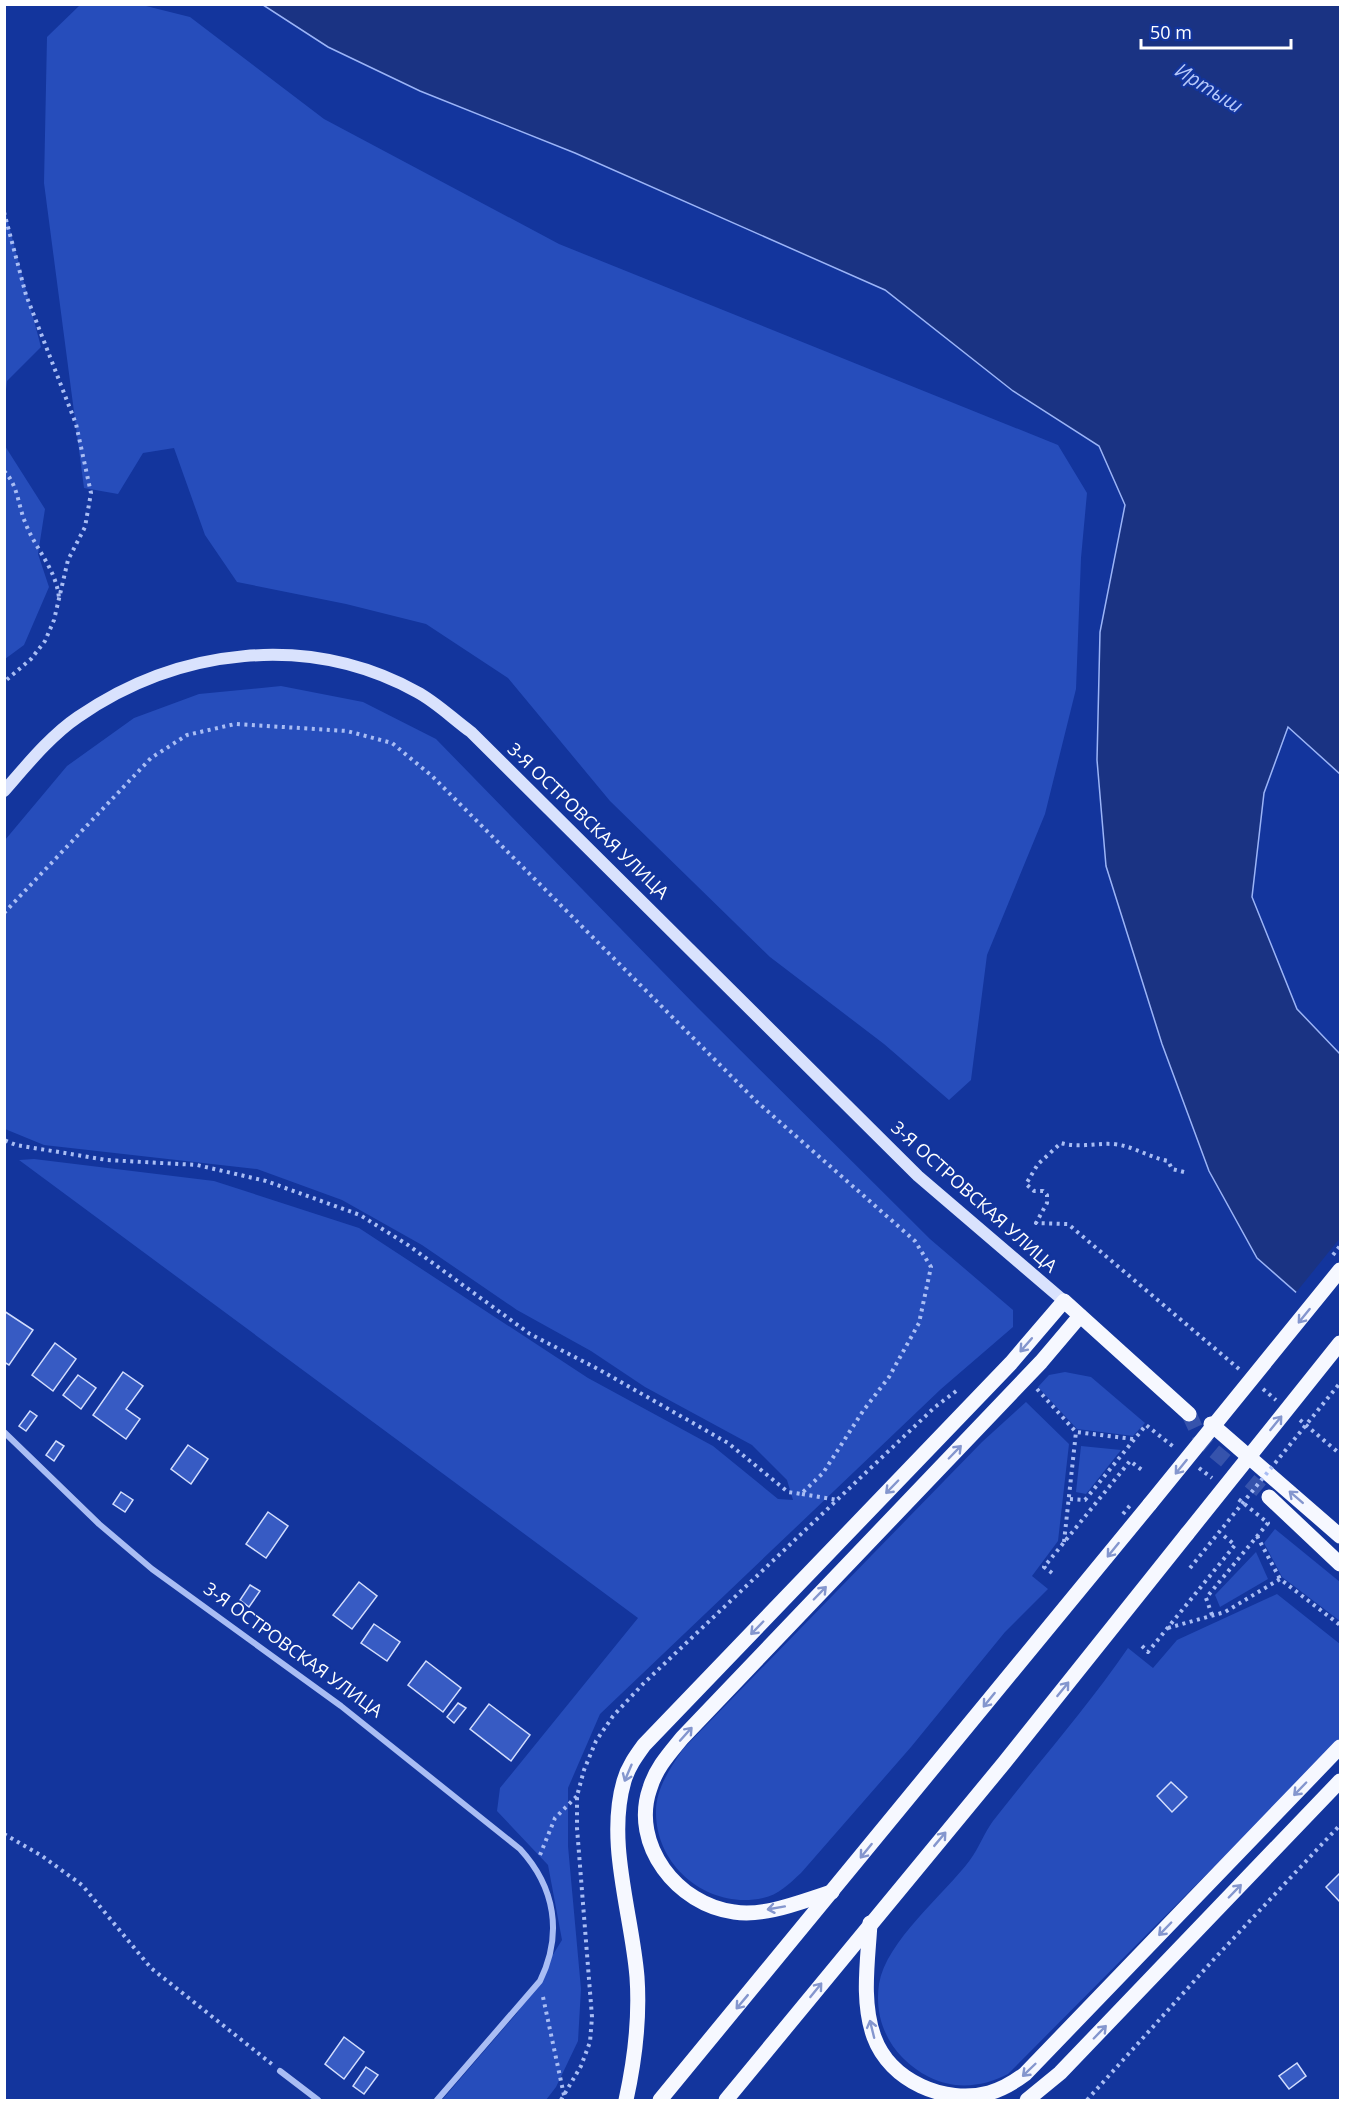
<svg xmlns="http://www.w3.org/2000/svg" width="1345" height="2105" font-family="'Open Sans',sans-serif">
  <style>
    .green { fill: #264dbb }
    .water { fill: #1a3383; stroke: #9bb4f7; stroke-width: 1.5 }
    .pier { fill: #13359d }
    .building { fill: #375bc3; stroke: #d2ddfd; stroke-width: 1.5 }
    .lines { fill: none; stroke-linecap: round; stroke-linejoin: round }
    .primary-tunnel { stroke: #3653ac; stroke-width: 15; stroke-dasharray: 15 8; stroke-linecap: butt }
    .path { stroke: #a9bdf4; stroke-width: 4; stroke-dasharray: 3 4.5; stroke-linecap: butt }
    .street { stroke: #a9bdf4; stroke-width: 6 }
    .secondary { stroke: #d9e2fd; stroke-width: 12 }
    .primary { stroke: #f6f8ff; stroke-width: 15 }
    .path-bridge { stroke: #a9bdf4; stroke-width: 4; stroke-dasharray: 3 4.5; stroke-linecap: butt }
    .primary-bridge { stroke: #f6f8ff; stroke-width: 15 }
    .oneway { stroke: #8496ce }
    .labels { text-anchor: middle; stroke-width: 4.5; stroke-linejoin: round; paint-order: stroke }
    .street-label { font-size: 18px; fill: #fff; stroke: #13359d }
    .water-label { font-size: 20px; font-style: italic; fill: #b6c8fa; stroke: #13359d }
  </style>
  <rect width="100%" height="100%" fill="#13359d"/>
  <g class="green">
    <path d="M80,5H142L190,17L324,119L559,244L1058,445L1087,493L1081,558L1076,689L1045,814L987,955L971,1080L949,1100L884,1044L770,957L610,801L508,678L426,624L346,604L237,582L205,535L174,448L143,453L118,494L84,488L44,183L47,37Z"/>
    <path d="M5,211L41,347L7,381L5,398Z"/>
    <path d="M5,446L45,509L38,554L49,587L24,645L5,659Z"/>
    <path d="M281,686L363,702L436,739L697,1007L930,1239L1013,1310V1327L941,1389L600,1714L568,1788V1846L581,1989L578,2041L556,2087L546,2100H442L517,2013L562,1940L548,1865L497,1811L500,1788L638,1618L19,1160L34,1159L214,1181L359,1228L588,1378L713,1446L778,1499L793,1500L787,1480L752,1445L645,1387L591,1351L517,1310L422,1245L342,1200L257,1169L44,1145L5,1129V840L67,766L134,718L199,694Z"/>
    <path d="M1065,1372L1091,1377L1145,1423L1133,1436L1077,1429L1038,1387L1049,1375Z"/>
    <path d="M1026,1402L1069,1444L1058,1541L1032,1576L1048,1589L1005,1632L911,1747L801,1873C789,1884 778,1895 763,1898C709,1910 655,1867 656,1811C656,1788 671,1767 683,1749L982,1442Z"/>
    <path d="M1081,1446L1121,1450L1086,1494L1076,1492Z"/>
    <path d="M1275,1529L1340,1582V1621L1282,1577L1264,1543Z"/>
    <path d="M1256,1552L1268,1579L1220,1607L1215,1595Z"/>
    <path d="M1277,1594L1340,1644V1740L1008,2074C983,2087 955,2090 929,2077C894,2059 873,2025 879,1984C886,1941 944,1895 970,1860C979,1848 984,1833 993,1821C1038,1763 1086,1709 1128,1648L1153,1668L1177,1640Z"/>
  </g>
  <path class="water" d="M263,5H1340V774L1288,727L1264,793L1252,897L1297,1009L1340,1054V1331L1257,1258L1209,1171L1162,1044L1106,866L1097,760L1100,632L1125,505L1099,446L1013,391L885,290L575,153L420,91L328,47Z"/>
  <path class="pier" d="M1340,1238V1334L1294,1295Z"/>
  <g class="building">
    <path d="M4,1311L33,1330L9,1365L4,1362Z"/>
    <path d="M55,1343L76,1359L53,1391L32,1375Z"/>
    <path d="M123,1372L143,1386L126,1409L140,1419L126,1439L93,1415Z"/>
    <path d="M78,1375L96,1388L81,1409L63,1395Z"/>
    <path d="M30,1411L37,1416L26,1431L19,1426Z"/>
    <path d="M56,1441L64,1446L54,1461L46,1455Z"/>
    <path d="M188,1445L208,1459L191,1484L171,1469Z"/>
    <path d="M121,1492L133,1500L125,1512L113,1504Z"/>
    <path d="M268,1512L288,1526L266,1558L246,1544Z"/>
    <path d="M359,1582L377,1596L352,1629L333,1615Z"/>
    <path d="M250,1585L260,1591L249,1607L240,1600Z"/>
    <path d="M374,1624L400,1642L387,1661L361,1643Z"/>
    <path d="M426,1661L461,1688L443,1712L408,1685Z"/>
    <path d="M458,1703L466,1708L454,1723L447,1717Z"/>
    <path d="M489,1704L530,1735L511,1761L470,1729Z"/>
    <path d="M1171,1782L1187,1797L1172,1812L1157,1796Z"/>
    <path d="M1340,1873V1900L1339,1901L1326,1887Z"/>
    <path d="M344,2037L364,2052L344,2079L325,2064Z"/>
    <path d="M1297,2063L1306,2076L1289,2089L1279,2076Z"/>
    <path d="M366,2067L378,2075L364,2094L353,2086Z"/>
  </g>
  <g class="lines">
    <path class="primary-tunnel" d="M1189,1414L1201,1440L1269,1497"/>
    <g class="path">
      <path d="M4,212L26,295L76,424L91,493L85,527L68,560L54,620L45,641L31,659L4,682"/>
      <path d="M4,471C18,485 18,505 25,522C35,549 56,568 59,598"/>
      <path d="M4,913L151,758L187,735L235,724L347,731L392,743L432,776L756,1101L915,1241L931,1267L919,1323L889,1377L863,1411L823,1473L801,1494L788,1492L728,1443L598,1369L530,1334L408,1245L360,1215L266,1181L197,1165L107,1160L16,1145L4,1140"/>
      <path d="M1184,1172L1172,1169L1168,1161C1148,1157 1134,1146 1113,1144C1095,1143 1079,1148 1061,1143L1038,1164L1026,1184L1034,1191H1043L1047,1195V1203L1036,1223L1068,1224L1239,1369"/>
      <path d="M1037,1389L1076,1432L1133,1439"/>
      <path d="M1263,1389L1276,1400"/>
      <path d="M1300,1420L1340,1454"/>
      <path d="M1199,1468L1212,1478"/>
      <path d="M802,1494L838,1500"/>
      <path d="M1070,1499L1085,1500L1146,1425L1175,1448"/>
      <path d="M1257,1536L1280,1579"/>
      <path d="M1064,1542L1076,1432"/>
      <path d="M1052,1573L1044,1567L1130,1461L1142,1470"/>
      <path d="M1212,1615L1206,1598L1268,1523L1237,1498"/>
      <path d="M1168,1628L1225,1612L1280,1579L1340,1625"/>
      <path d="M1142,1646L1148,1652L1235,1545L1224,1536"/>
      <path d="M4,1834L42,1856L82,1885L151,1968L273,2065"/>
      <path d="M540,1855L555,1818L577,1796"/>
      <path d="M543,1997L565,2100"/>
      <path d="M561,2100L581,2066L590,2042L592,2017L577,1828V1796L584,1770L596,1741L613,1716L643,1684L935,1407L959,1389"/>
      <path d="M1087,2100L1215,1958L1340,1825"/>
    </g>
    <g class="street">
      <path d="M4,1432L99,1524L152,1569L341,1706L520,1849C555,1887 563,1934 540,1981L437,2100"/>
      <path d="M280,2071L318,2100"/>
    </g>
    <path class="secondary" d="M4,791C26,766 50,736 78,717C178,648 308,632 417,692C436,702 453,719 471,732L918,1176L1064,1301"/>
    <g class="primary">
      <path d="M1211,1424L1340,1536"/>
      <path d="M1269,1497L1340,1564"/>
      <path d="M832,1892C802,1901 766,1917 734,1912C678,1905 630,1845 650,1788C656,1768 669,1754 682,1738L1041,1362L1080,1316"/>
      <path d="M870,1923C868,1960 861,2001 874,2037C890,2081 945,2105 989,2093C1003,2089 1013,2083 1025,2074L1340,1747"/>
      <path d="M626,2100C635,2059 640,2020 637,1977C632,1914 606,1843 624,1781C628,1767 636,1756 644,1745L1011,1363L1064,1301L1189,1414"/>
      <path d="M660,2100L1150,1504"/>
      <path d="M726,2100L1004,1763L1187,1534"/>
      <path d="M1027,2100L1060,2073L1340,1781"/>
    </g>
    <g class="path-bridge">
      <path d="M1333,1255L1340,1246"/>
      <path d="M1123,1514L1132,1503"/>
      <path d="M1190,1568L1340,1383"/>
    </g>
    <g class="primary-bridge">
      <path d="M1150,1504L1340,1270"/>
      <path d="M1187,1534L1340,1343"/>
    </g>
  </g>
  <defs><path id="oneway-shaft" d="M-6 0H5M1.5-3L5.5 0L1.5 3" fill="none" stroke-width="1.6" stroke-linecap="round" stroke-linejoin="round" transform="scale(1.5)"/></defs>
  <g class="oneway">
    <use href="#oneway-shaft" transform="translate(1304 1316) rotate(129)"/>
    <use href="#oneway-shaft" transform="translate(1026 1345) rotate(131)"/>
    <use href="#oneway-shaft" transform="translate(1276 1423) rotate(-51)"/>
    <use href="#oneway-shaft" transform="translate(955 1452) rotate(-46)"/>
    <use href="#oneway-shaft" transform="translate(1181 1467) rotate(129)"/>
    <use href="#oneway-shaft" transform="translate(892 1487) rotate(134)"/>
    <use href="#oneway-shaft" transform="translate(1296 1497) rotate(-139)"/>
    <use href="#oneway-shaft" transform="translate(1113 1550) rotate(129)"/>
    <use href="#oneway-shaft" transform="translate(820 1593) rotate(-46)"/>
    <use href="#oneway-shaft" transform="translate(757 1628) rotate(134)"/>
    <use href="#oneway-shaft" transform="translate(1063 1689) rotate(-51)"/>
    <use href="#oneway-shaft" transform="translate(989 1700) rotate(129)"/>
    <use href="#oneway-shaft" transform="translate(686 1734) rotate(-48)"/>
    <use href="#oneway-shaft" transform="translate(628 1773) rotate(113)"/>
    <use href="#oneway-shaft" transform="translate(1300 1789) rotate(134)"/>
    <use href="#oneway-shaft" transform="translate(940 1839) rotate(-50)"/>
    <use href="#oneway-shaft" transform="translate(866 1851) rotate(129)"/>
    <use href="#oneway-shaft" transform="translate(1235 1891) rotate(-46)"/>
    <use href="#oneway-shaft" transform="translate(776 1908) rotate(170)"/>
    <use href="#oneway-shaft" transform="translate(1165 1929) rotate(134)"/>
    <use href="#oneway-shaft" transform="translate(816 1990) rotate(-51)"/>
    <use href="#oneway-shaft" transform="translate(742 2002) rotate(130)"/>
    <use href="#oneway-shaft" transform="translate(872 2029) rotate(-104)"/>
    <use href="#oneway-shaft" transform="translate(1100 2032) rotate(-46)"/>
    <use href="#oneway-shaft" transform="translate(1029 2070) rotate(136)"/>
  </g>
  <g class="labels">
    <g class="street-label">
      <text transform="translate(588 821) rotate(44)" y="6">3-Я ОСТРОВСКАЯ УЛИЦА</text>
      <text transform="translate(974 1197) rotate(42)" y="6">3-Я ОСТРОВСКАЯ УЛИЦА</text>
      <text transform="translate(293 1650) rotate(36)" y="6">3-Я ОСТРОВСКАЯ УЛИЦА</text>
    </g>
    <g class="water-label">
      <text transform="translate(1209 88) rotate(32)" y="7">Иртыш</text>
    </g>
  </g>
  <rect width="1345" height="2105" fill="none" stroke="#ffffff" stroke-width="12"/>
  <path d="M1141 39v9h150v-9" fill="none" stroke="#ffffff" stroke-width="3"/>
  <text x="1150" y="39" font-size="18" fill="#ffffff" stroke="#13359d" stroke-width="4.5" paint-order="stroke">50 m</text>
</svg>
